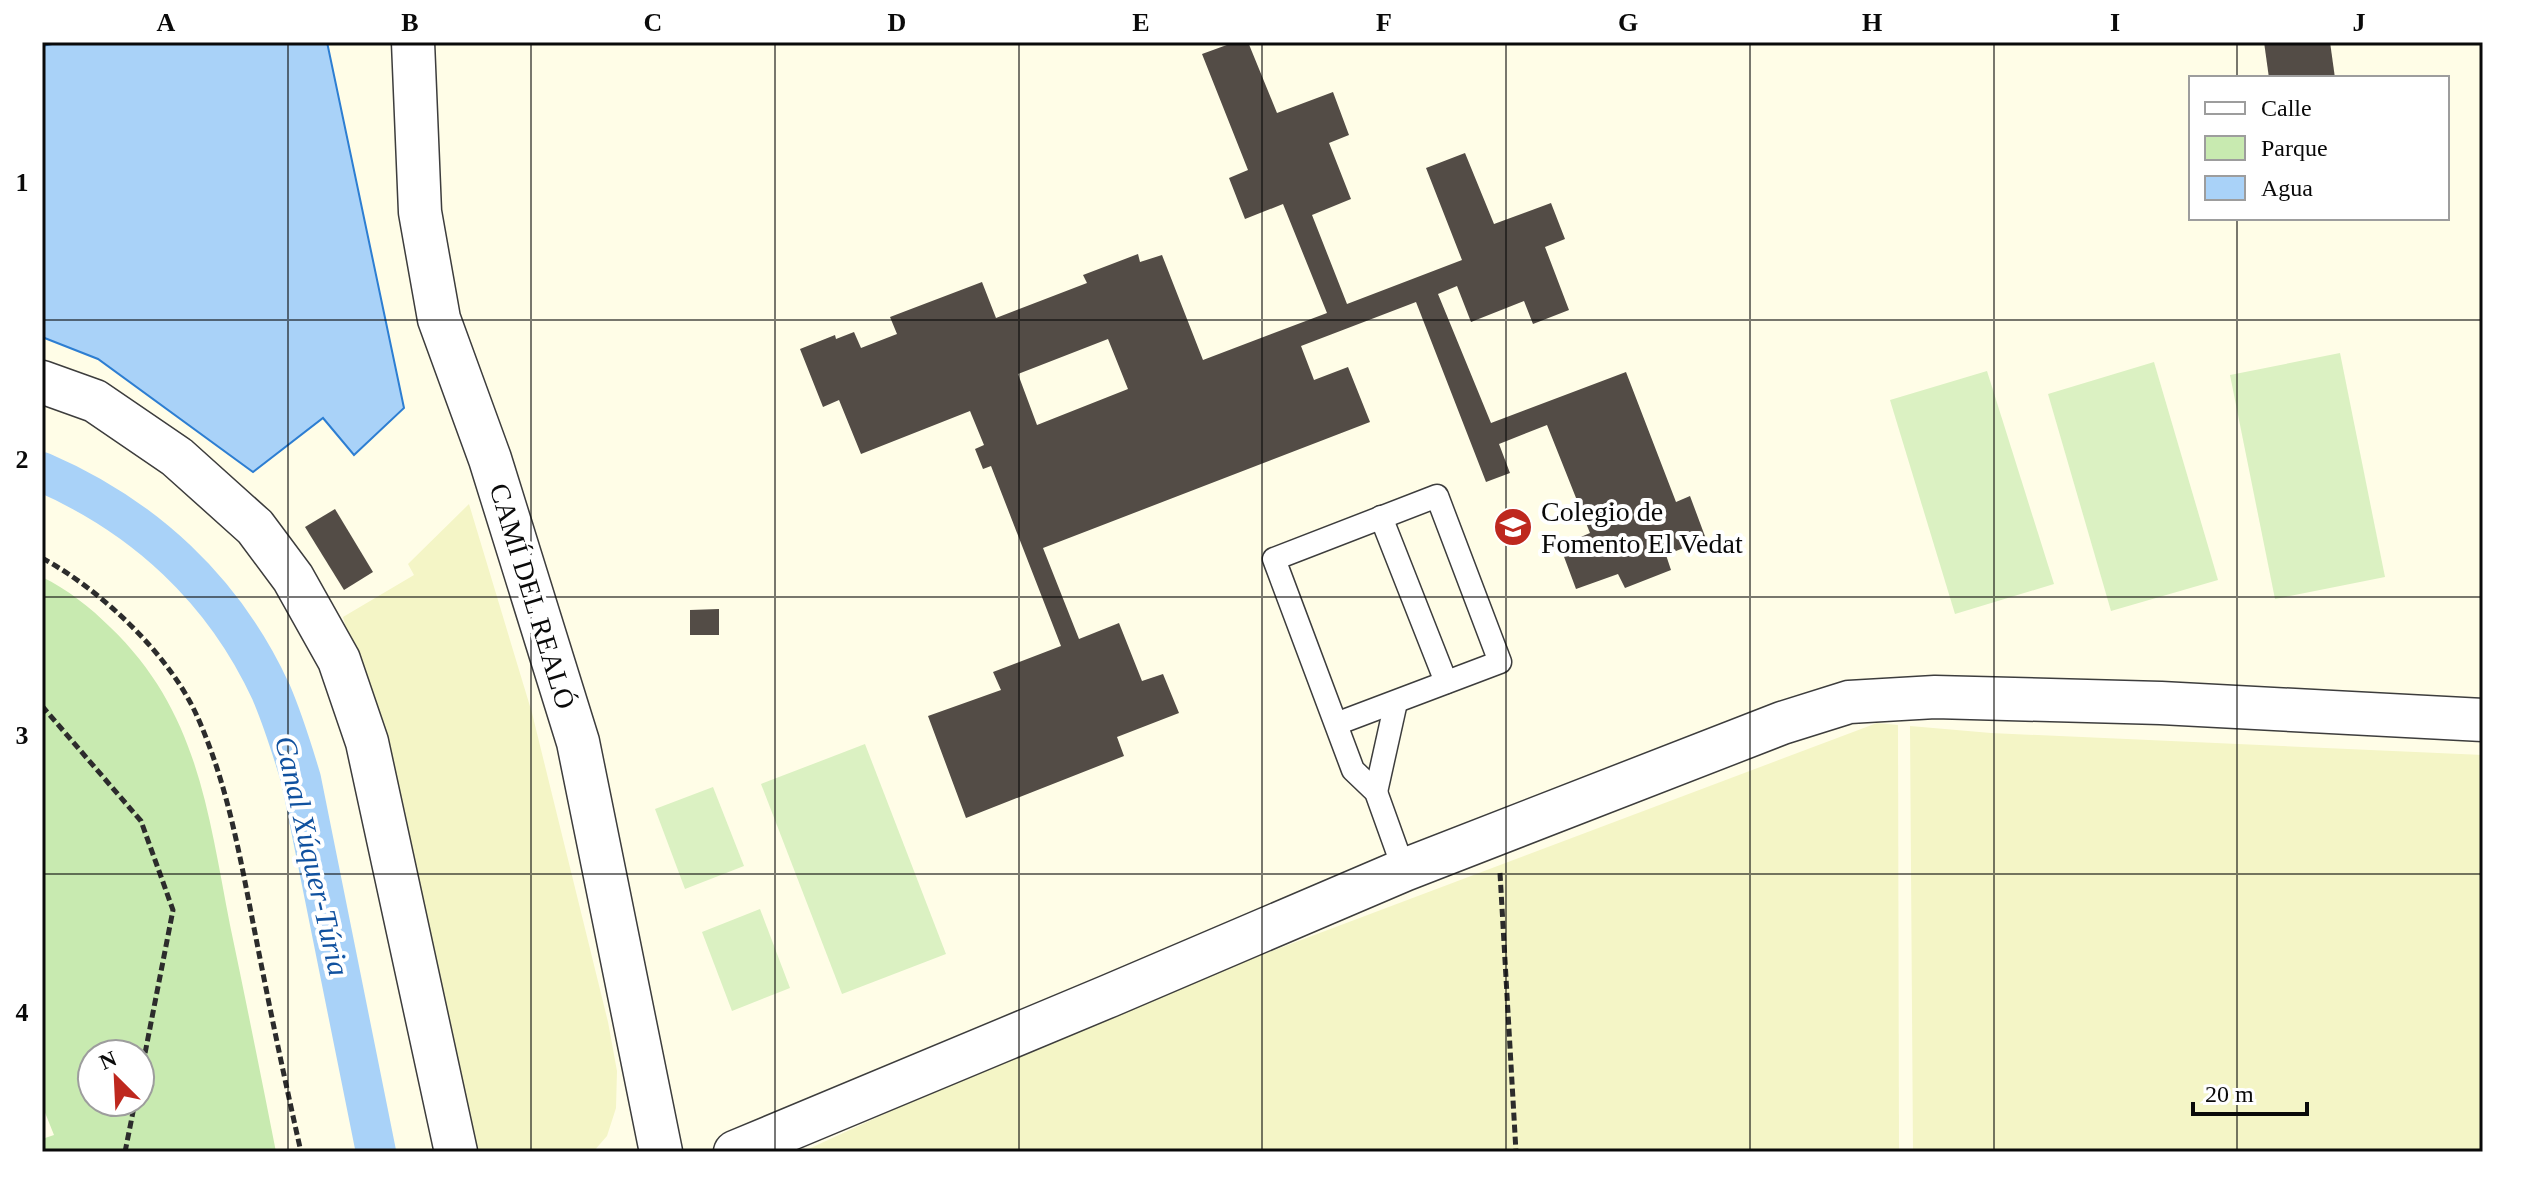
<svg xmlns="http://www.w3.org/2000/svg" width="2525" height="1194" font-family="Georgia,serif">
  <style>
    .farmland { fill: #f4f5c6 }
    .green { fill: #c8eab0; fill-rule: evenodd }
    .pitch { fill: #dbf1c2 }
    .water { fill: #a9d2f8; stroke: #2d7ed2; stroke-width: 2 }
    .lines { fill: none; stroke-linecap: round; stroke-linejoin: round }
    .canal { stroke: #a9d2f8; stroke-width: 40 }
    .building { fill: #534c46; fill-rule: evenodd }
    .lane-casing { stroke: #3d3d3d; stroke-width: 25 }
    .street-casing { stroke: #3d3d3d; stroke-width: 45 }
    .path { stroke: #2c2c2c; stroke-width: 5; stroke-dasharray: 8 4; stroke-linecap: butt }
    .lane { stroke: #fff; stroke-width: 22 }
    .street { stroke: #fff; stroke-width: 42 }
    .grid { fill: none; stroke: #0a0a0a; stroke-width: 2; stroke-opacity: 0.55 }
    .labels { text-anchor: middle; stroke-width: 8; stroke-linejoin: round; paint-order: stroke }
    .poi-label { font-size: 28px; fill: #0a0a0a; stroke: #fff; text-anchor: start }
    .street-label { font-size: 28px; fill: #0a0a0a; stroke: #fff }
    .water-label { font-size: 30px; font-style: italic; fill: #10519f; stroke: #fff }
    .neatline { fill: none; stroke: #0a0a0a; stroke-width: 3 }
    .grid-label { font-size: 26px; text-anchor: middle; font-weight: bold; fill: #0a0a0a }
  </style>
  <rect width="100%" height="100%" fill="#fffde7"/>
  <g class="farmland">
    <path d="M469,504L532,713L608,1022L617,1071L616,1108L607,1136L593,1152H464L350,642L343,617L414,575L408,564Z"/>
    <path d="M1877,723L1898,725L1899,1152H802L1086,1021Z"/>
    <path d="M1910,726L1991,733L2483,755V1152H1913Z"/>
  </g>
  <path class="green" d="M42,577C67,589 91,608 110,627C198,711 208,812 230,925C246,1001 261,1076 276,1152H42V1139L54,1135L42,1105ZM92,1054H140V1102H92Z"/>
  <g class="pitch">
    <path d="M2340,353L2385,577L2275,599L2230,375Z"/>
    <path d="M2154,362L2218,580L2111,611L2048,394Z"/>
    <path d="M1987,371L2054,584L1955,614L1890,400Z"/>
    <path d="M865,744L946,954L842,994L761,784Z"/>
    <path d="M713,787L744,866L685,889L655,809Z"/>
    <path d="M760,909L790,988L732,1011L702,932Z"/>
  </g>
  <path class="water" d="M62,42H327L404,408L354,455L323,418L253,472L98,359L42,337V46Z"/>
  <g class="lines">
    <path class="canal" d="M42,472C144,516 224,590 271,692C283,720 292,749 301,779L376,1152"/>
  </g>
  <g class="building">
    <path d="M1235,42H1248L1277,113L1333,92L1349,135L1329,143L1351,199L1312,215L1347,304L1462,260L1426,168L1465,153L1494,224L1551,203L1565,239L1545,247L1569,310L1533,324L1524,301L1471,322L1457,286L1438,294L1491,423L1626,372L1676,502L1690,496L1706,539L1666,555L1671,570L1625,588L1618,574L1576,589L1560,546L1590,533L1547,425L1499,444L1510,473L1486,482L1416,302L1301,346L1314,380L1348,367L1370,422L1043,548L1079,639L1119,623L1142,681L1163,674L1179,713L1117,737L1124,756L966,818L928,716L1001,690L993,672L1061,646L991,466L983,469L975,449L984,445L970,411L861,454L839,400L823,407L800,349L835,335L836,339L854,332L861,348L897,334L890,317L982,282L996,318L1087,283L1083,275L1138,254L1140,262L1162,255L1203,360L1327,313L1283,204L1245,219L1229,178L1248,170L1202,54ZM1108,339L1128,389L1037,425L1018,374Z"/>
    <path d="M2264,42H2330L2335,78H2269Z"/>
    <path d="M335,509L373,572L344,590L305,527Z"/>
    <path d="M719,609V635H690V610Z"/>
  </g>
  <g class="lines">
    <g class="lane-casing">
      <g id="lane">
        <path d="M1381,517L1446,682"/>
        <path d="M1336,724L1500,662L1437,496L1274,559L1353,770L1376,792L1404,870"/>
        <path d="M1376,792L1396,702"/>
      </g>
    </g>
    <g class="street-casing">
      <g id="street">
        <path d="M413,42L420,212L439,319L490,459L578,742L661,1152"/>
        <path d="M42,382L95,401L177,457L255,527L293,578L339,660L367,742L456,1152"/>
        <path d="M735,1152L1109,996L1404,870L1782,723L1849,702L1935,697L2161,703L2483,720"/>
      </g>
    </g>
    <g class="path">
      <path d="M42,558C100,589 170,655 197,716C229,787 241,863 256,938C270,1010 285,1081 301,1152"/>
      <path d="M42,706L141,821L173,910L140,1079"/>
      <path d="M1500,873L1516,1152"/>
      <path d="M125,1152L135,1102"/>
    </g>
    <use href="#lane" class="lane"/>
    <use href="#street" class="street"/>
  </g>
  <path class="grid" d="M288,42V1152M531,42V1152M775,42V1152M1019,42V1152M1262,42V1152M1506,42V1152M1750,42V1152M1994,42V1152M2237,42V78M2237,218V1152M42,320H2483M42,597H2483M42,874H2483"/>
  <defs>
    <g id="school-disc" transform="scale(2)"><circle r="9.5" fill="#be281e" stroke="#fff"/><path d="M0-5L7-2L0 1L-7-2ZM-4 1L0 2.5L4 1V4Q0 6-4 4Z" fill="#fff"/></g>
  </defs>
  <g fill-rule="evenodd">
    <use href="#school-disc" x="1513" y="527"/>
  </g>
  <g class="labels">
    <g class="poi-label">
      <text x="1541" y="521">Colegio de<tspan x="1541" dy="32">Fomento El Vedat</tspan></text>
    </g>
    <g class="street-label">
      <text transform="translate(533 596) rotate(73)" y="10">CAMÍ DEL REALÓ</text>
    </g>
    <g class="water-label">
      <text transform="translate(312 856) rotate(77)" y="10">Canal Xúquer-Túria</text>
    </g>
  </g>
  <rect width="2525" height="1194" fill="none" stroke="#ffffff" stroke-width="88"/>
  <rect x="2189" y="76" width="260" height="144" fill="#ffffff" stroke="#9d9d9d" stroke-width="2"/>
  <rect x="2205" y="102" width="40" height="12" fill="#ffffff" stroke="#9d9d9d" stroke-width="2"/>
  <text x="2261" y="116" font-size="24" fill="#0a0a0a">Calle</text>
  <rect x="2205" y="136" width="40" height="24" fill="#c8eab0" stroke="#9d9d9d" stroke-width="2"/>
  <text x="2261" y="156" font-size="24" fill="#0a0a0a">Parque</text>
  <rect x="2205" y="176" width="40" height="24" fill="#a9d2f8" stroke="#9d9d9d" stroke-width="2"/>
  <text x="2261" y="196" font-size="24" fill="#0a0a0a">Agua</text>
  <g transform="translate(116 1078) rotate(336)"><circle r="38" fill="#ffffff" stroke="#9d9d9d" stroke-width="2"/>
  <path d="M0-6L14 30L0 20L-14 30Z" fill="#be281e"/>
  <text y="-12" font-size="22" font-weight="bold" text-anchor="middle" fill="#0a0a0a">N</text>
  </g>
  <path d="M2193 1102v12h114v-12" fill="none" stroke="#0a0a0a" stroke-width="4"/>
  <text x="2205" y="1102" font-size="24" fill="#0a0a0a" stroke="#ffffff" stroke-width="6" paint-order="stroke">20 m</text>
  <rect x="44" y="44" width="2437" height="1106" class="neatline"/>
  <g class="grid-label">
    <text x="166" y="31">A</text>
    <text x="410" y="31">B</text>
    <text x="653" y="31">C</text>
    <text x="897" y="31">D</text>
    <text x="1141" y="31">E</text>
    <text x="1384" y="31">F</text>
    <text x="1628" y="31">G</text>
    <text x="1872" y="31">H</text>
    <text x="2115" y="31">I</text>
    <text x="2359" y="31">J</text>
    <text x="22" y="191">1</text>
    <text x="22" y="468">2</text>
    <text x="22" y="744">3</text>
    <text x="22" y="1021">4</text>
  </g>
</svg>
